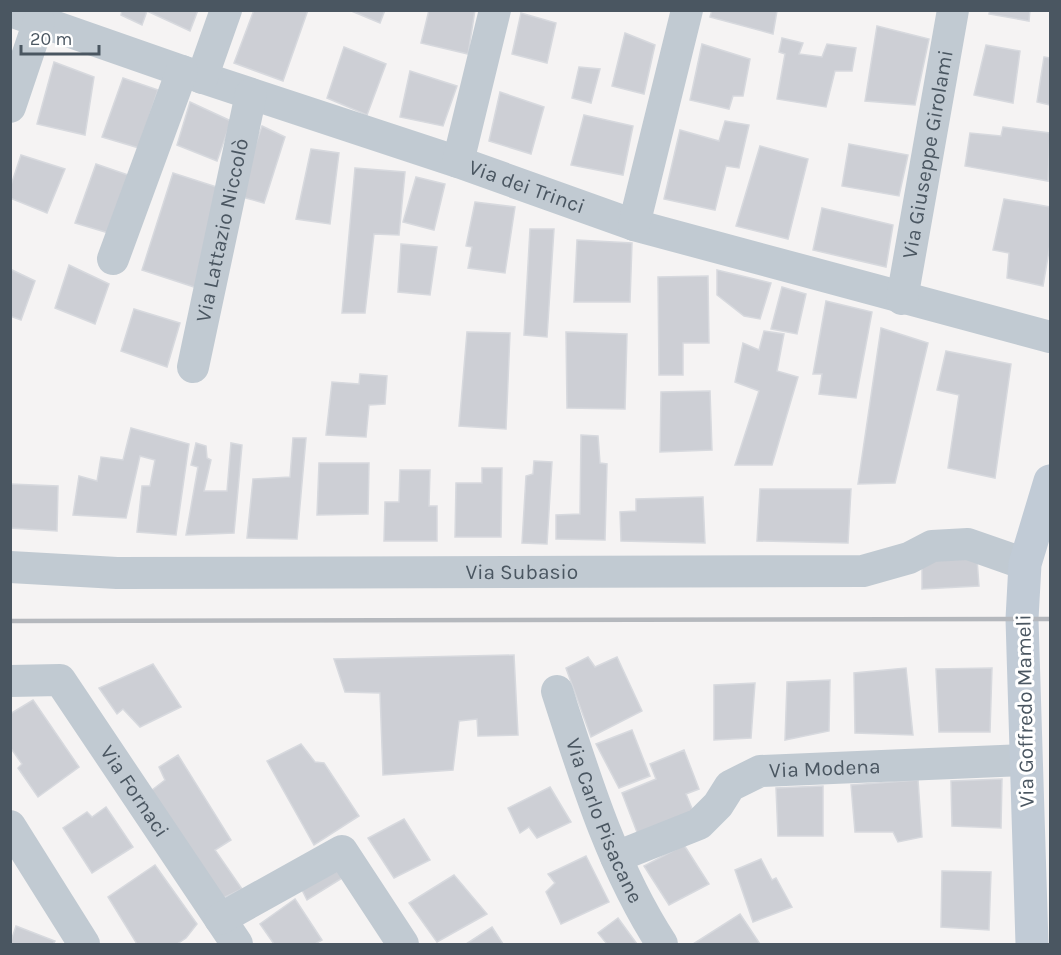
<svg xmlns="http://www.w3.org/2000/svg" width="1061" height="955" font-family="Karla,sans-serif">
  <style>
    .building { fill: #cdcfd5; stroke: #d7d9de; stroke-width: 1.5 }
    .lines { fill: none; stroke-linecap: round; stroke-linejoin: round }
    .street { stroke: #c1cad2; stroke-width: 32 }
    .secondary { stroke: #c1cbd6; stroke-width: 33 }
    .rail { stroke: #b5b8bd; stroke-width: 4.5 }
    .labels { text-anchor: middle; stroke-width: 6; stroke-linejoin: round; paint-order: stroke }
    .street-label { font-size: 21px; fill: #4a5661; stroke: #fff }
  </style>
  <rect width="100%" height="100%" fill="#f5f3f3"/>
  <g class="building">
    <path d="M122,10H198L190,31L147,11L142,25L121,15Z"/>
    <path d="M254,10H308L283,81L234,63Z"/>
    <path d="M349,10H385L380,23Z"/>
    <path d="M429,10H475L468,54L421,43Z"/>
    <path d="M712,10L777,11L773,34L710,17Z"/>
    <path d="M990,10H1030L1029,21L989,14Z"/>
    <path d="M521,13L556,23L547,63L512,54Z"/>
    <path d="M877,26L929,39L915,105L865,101Z"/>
    <path d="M625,33L655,45L644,94L612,86Z"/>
    <path d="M782,38L803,43L799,54L822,57L827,44L856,48L852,71H835L826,107L777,99L785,54L779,52Z"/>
    <path d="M702,44L750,59L743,96H733L729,109L690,100Z"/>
    <path d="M986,45L1020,51L1013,103L974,95Z"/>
    <path d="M344,47L386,64L367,115L327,98Z"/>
    <path d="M1044,57L1050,58V105L1037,102Z"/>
    <path d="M54,62L94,77L85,135L37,124Z"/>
    <path d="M579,67L600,69L591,103L572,98Z"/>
    <path d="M410,71L457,86L443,126L400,117Z"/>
    <path d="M123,78L158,90L139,148L102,137Z"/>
    <path d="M500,92L544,107L531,154L489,141Z"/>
    <path d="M190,102L231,121L217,161L177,145Z"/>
    <path d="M584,115L633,126L623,175L571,165Z"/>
    <path d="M725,121L749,125L739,168L726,166L715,210L664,199L680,130L719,141Z"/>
    <path d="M262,126L285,137L264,203L238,196Z"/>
    <path d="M1003,127L1050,133L1048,181L965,166L970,133L1001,136Z"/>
    <path d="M849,144L908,155L899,196L842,186Z"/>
    <path d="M760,146L808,159L788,239L736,226Z"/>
    <path d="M311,149L339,153L330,224L296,219Z"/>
    <path d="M21,155L65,169L47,213L10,198V188Z"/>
    <path d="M96,164L131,176L112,234L75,223Z"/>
    <path d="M355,168L405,172L399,235L374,234L365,313H342Z"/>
    <path d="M173,173L226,190L197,288L142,270Z"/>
    <path d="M416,177L445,184L434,230L403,222Z"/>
    <path d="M1004,199L1050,207V245L1043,286L1007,278L1009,253L993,250Z"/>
    <path d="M475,202L515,207L505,273L468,268L472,247L466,246Z"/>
    <path d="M822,208L893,225L886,267L813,250Z"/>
    <path d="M530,229H554L547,337L524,335Z"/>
    <path d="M577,240L632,243L630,302H574Z"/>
    <path d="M401,244L437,247L430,295L398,292Z"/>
    <path d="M69,265L109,284L95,324L55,308Z"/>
    <path d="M10,269L35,281L21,320L10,316Z"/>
    <path d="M717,270L771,283L760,319L744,316L717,295Z"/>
    <path d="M708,276L709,343H683V375H659L658,277Z"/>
    <path d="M782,287L806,294L797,334L771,329Z"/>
    <path d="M826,301L872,312L856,398L819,394L822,374H813Z"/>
    <path d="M134,309L180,323L167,367L121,351Z"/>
    <path d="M881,328L928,343L895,483L858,484Z"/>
    <path d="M764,331L784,334L777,371L798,377L772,465H735L759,391L735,382L743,343L759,350Z"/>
    <path d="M467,332L510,333L506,429L459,426Z"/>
    <path d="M566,332L627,334L625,409L567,408Z"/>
    <path d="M946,351L1011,364L995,478L948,468L959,395L937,390Z"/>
    <path d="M360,374L387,376L385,404L369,405L366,437L326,435L332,382L359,384Z"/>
    <path d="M710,391L712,450L660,452L661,392Z"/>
    <path d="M131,428L189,444L176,535L137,532L142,486H150L155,460L140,456L126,518L73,515L79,476L97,481L101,457L123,460Z"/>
    <path d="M581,435L598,436L600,463L607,464L605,540L556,539V515L580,514Z"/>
    <path d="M293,438H306L297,539L247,538L253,479L290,477Z"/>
    <path d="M196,443L206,446L207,458L211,460L204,491H227L231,443L242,445L234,533L186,535L198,467L191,465Z"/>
    <path d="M534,461L552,462L547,544L522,543L526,476L533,474Z"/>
    <path d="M319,463H369L368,514L317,515Z"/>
    <path d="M482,468H502L501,537H455L456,483H482Z"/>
    <path d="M400,470H430L429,506H437V541H384L385,502H399Z"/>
    <path d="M10,484L58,486L57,531L10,528Z"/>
    <path d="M760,489H851L848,543L757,541Z"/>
    <path d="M703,497L705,543L621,541L620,512L636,511V499Z"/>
    <path d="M977,559L979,586L922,589V560Z"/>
    <path d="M514,655L518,735L478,736L477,719L459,721L453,770L383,775L380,693L345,692L334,659Z"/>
    <path d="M588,657L595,667L617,657L642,711L591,737L566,668Z"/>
    <path d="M153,664L181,707L140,727L123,709L117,714L99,688Z"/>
    <path d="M906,668L913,735L855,733L854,673Z"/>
    <path d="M992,668L990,732H939L936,669Z"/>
    <path d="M830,680L829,731L785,740L787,682Z"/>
    <path d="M755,683L751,738L714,740V685Z"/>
    <path d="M33,700L79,767L38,797L18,768L22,764L10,747V714Z"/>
    <path d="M632,730L650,776L619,788L596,744Z"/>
    <path d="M301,744L315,762L324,763L359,816L314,845L267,761Z"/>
    <path d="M684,750L699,789L686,794L696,818L640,840L622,793L656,779L650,764Z"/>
    <path d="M178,755L231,840L215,850L242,889L217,901L147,794L165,780L159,767Z"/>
    <path d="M1002,779L1001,828L952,826L951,781Z"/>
    <path d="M918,780L922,837L898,842L893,832H855L851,785Z"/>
    <path d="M823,786V836H778L776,788Z"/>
    <path d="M550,787L571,822L537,838L529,827L520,833L508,808Z"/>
    <path d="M106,807L133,847L92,873L63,828L87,812L92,817Z"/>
    <path d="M404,819L430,860L394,878L368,838Z"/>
    <path d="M684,845L709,884L669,905L644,866Z"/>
    <path d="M586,856L609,902L561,924L546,892L555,883L548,874Z"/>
    <path d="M761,859L772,880L776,878L792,907L753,922L735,870Z"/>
    <path d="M336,861L347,875L307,900L298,882Z"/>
    <path d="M155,865L197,924L186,938L177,944H137L108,897Z"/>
    <path d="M942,871L991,872L989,930L941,927Z"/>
    <path d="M454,875L487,914L437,942L409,903Z"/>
    <path d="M295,899L322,940L315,944H274L260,924Z"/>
    <path d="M740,914L760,944H693Z"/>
    <path d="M618,918L637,944H607L598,933Z"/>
    <path d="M16,926L55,941L53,944H10Z"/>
    <path d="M492,927L503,944H466Z"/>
  </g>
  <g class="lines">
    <g class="street">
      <path id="s1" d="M10,11L182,71L458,162L634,225L1050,337"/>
      <path d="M202,78L226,10"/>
      <path d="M10,107L39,21"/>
      <path d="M458,162L495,10"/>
      <path d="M634,225L687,10"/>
      <path d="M113,259L182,71"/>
      <path id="s2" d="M902,299L953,10"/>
      <path id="s3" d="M193,367L251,94"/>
      <path id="s4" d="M10,567L117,573L863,571L909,558L932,546L968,544L1025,564"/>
      <path id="s5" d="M10,681L60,680L237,944"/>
      <path id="s6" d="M557,691C585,778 612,867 662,944"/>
      <path d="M10,826L84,944"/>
      <path id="s7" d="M616,857L699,824L718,805L730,786L760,771L1026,760"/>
      <path d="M220,919L342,851L403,944"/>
    </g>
    <path class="secondary" d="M1032,944L1022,619L1025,564L1050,481"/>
    <path class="rail" d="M10,621L1050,619"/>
  </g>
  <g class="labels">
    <g class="street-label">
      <text dy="7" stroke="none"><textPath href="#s2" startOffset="147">Via Giuseppe Girolami</textPath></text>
      <text dy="7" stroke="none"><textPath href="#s1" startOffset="546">Via dei Trinci</textPath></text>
      <text dy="7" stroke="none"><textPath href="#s3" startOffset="140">Via Lattazio Niccolò</textPath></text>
      <text dy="7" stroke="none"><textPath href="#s4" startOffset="512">Via Subasio</textPath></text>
      <text transform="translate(1025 711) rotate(-91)" y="7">Via Goffredo Mameli</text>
      <text dy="7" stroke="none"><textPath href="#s7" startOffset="237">Via Modena</textPath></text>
      <text dy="7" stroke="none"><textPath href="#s5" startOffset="184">Via Fornaci</textPath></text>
      <text dy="7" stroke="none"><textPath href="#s6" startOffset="138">Via Carlo Pisacane</textPath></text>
    </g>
  </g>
  <rect width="1061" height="955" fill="none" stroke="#4a5661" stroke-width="24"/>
  <path d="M21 45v9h78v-9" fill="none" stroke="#4a5661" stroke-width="3"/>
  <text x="30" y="45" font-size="18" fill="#4a5661" stroke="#ffffff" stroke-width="4.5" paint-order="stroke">20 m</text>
</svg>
